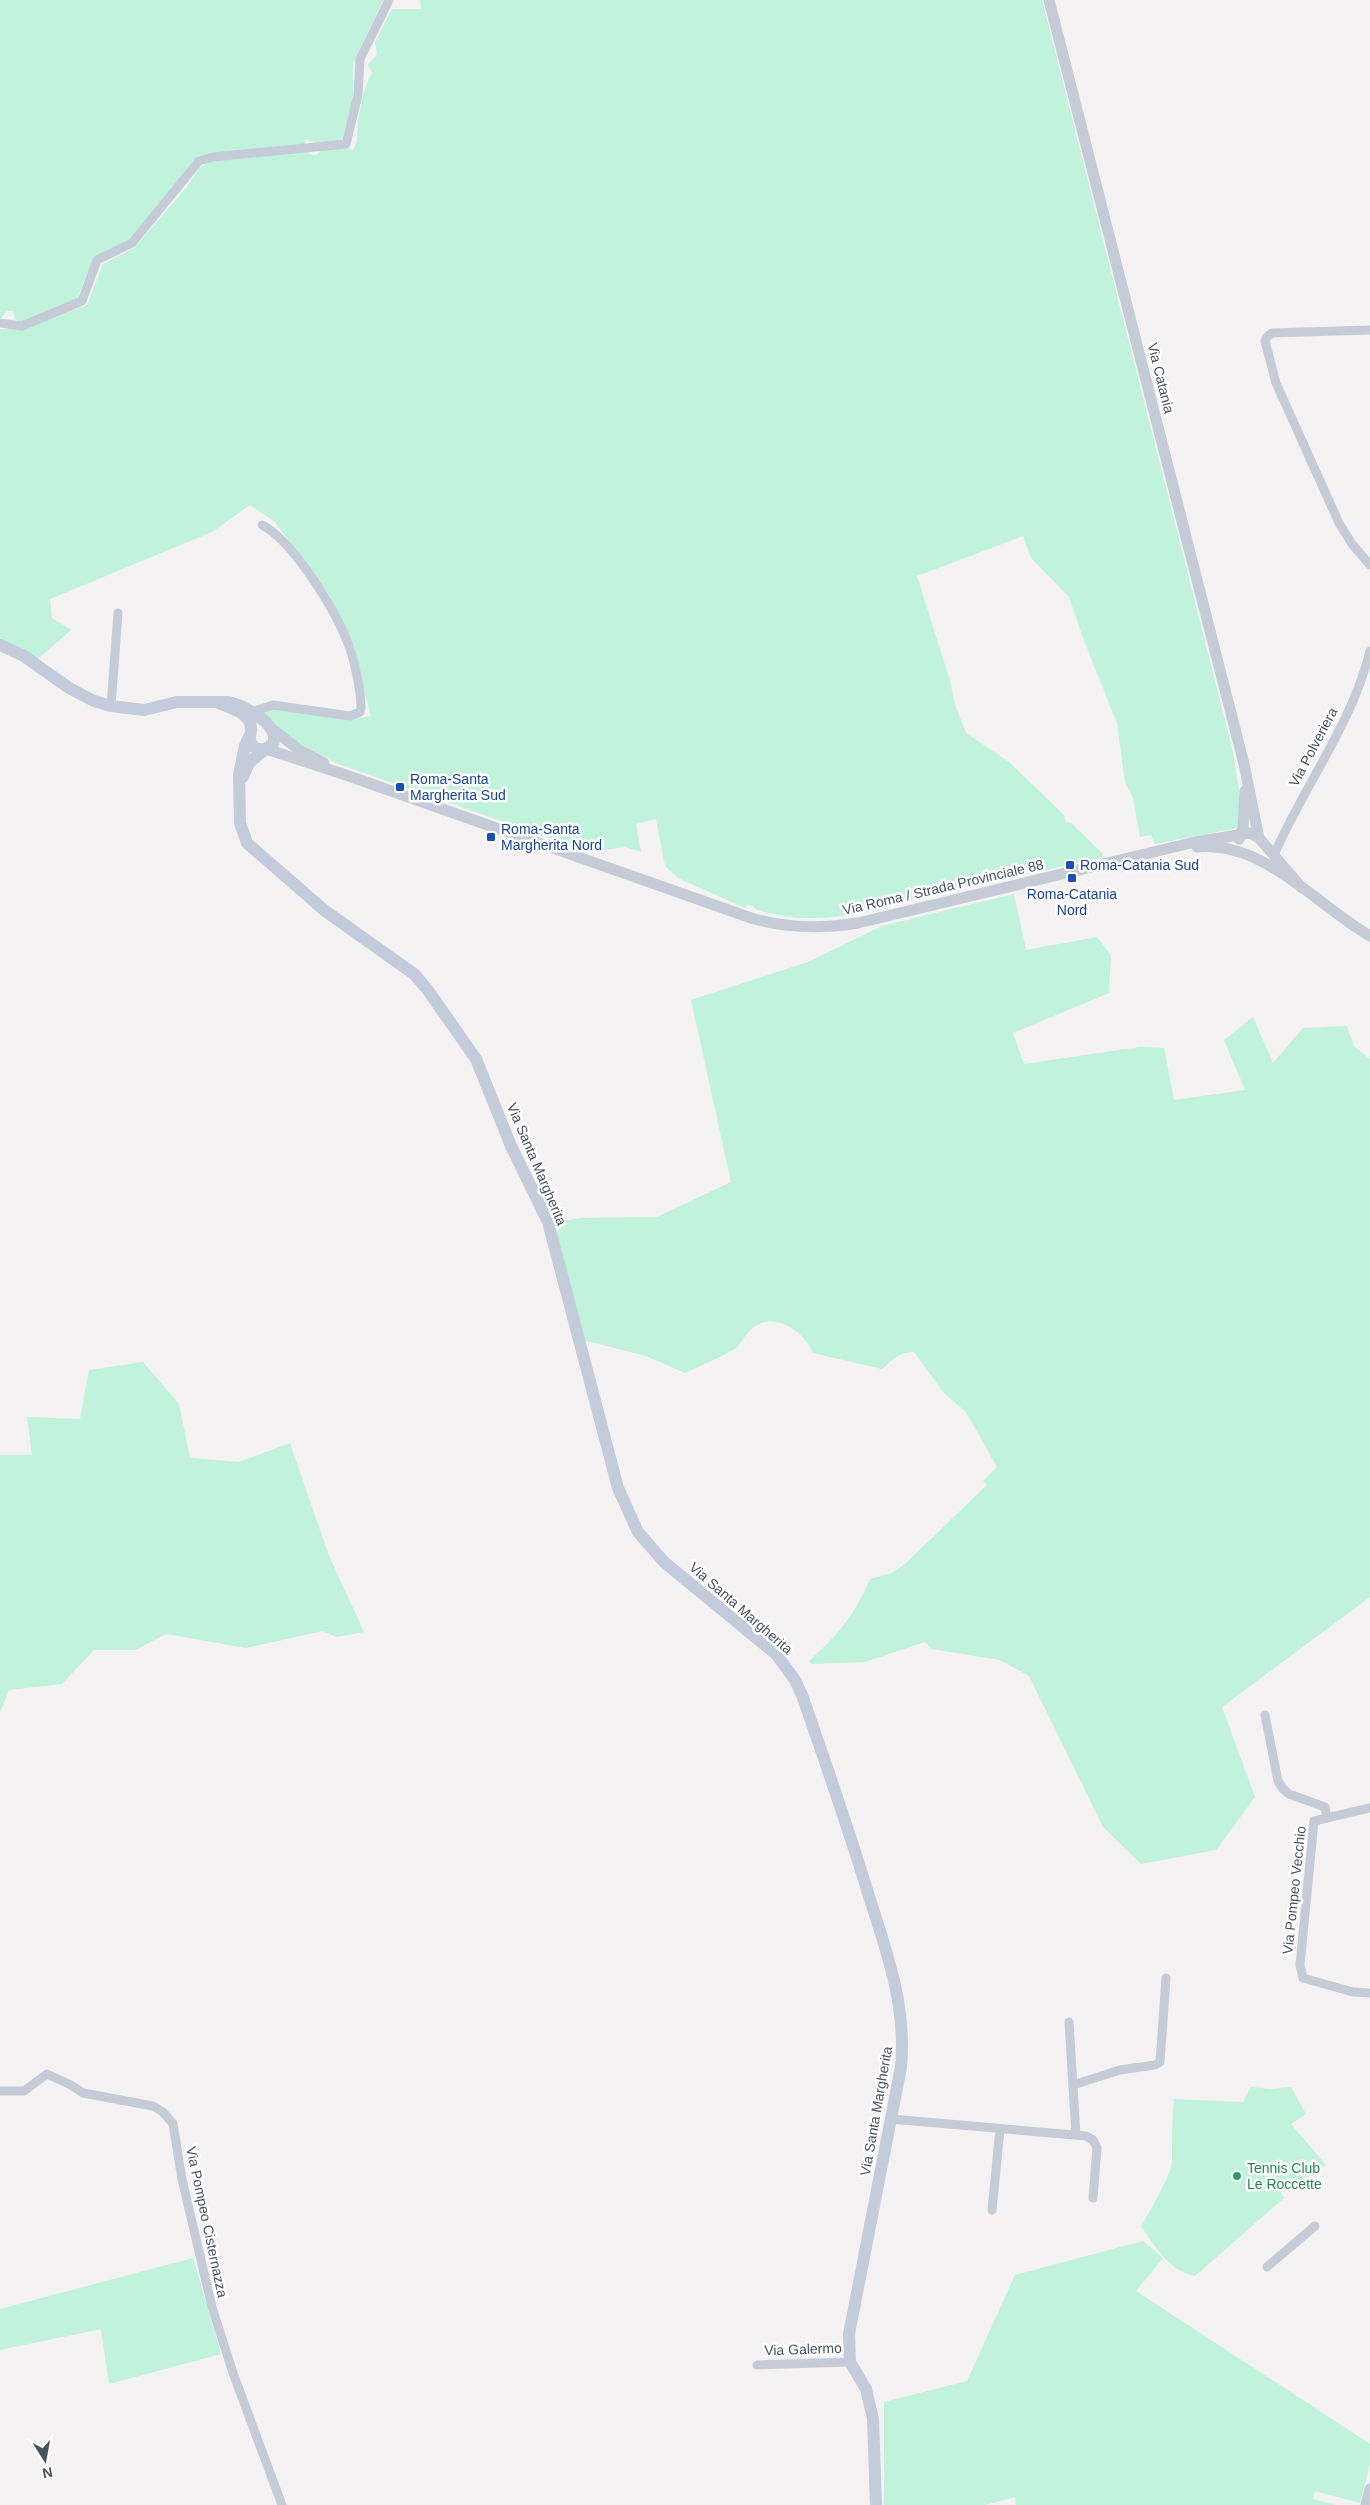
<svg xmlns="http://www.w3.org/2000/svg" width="1370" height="2505" font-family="Arial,sans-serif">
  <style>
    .green { fill: #c0f2dc }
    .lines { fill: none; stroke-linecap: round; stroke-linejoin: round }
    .minor { stroke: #c5cbd7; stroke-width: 9 }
    .tertiary { stroke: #c5cbd7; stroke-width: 11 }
    .secondary { stroke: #c4cbdb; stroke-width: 12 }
    .transit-dot { fill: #1a4fb4; stroke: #fff; stroke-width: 2 }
    .leisure-dot { fill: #2e9e5b; stroke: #fff; stroke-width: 2 }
    .labels { text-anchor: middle; stroke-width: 5; stroke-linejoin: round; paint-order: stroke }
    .street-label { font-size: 14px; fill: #485160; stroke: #fff }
    .transit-label { font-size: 14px; fill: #164399; stroke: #fff; text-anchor: start }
    .leisure-label { font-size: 14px; fill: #27864d; stroke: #fff; text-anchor: start }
  </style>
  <rect width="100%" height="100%" fill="#f4f2f2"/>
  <g class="green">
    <path d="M0,0H383L353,63V101L341,142L317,143L306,140L305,144L209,155L194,160L187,174L171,187L166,197L130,241L93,259L77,299L20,322L15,319L13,311H7L0,319Z"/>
    <path d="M420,0H1042L1233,752L1241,803L1239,825L1237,828L1155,844L1151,835L1140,837L1133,798L1125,782L1117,723L1083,638L1069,597L1031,558L1023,536L917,576L950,681L955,705L966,733L1009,762L1064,815L1066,823L1070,822L1102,853L1103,857C1079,862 1056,868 1032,873C1013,877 992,879 973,884C899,901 830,934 755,909L753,906L746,905L745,908L678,878L665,866L656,819L636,824L641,852L625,847L596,851L581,849L336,763L297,742L258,713L276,708L347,720L371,716L349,639L329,595L275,522L250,505L212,532L50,599L52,618L71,630L38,659L0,638V329H24L87,305L103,264L134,248L187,187L199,168L209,162L305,151L312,155H317L320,150L349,148L353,150C360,141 356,126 359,115C362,100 365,85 372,73L368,65L377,54L375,42L392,9H421Z"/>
    <path d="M1014,894L1026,950L1097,937L1111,955L1109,993L1013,1033L1024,1064L1140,1047L1164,1048L1174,1100L1245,1090L1224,1040L1253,1017L1273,1063L1303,1028L1347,1026L1354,1046L1370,1059V1597L1222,1707L1255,1797L1216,1850L1141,1864L1103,1827L1029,1676L1000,1660L932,1649L925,1642L865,1662L812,1664L809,1661C838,1635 854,1616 870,1579L892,1573L906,1563L987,1485L983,1481L997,1467L966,1412L944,1393L914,1352C900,1351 892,1360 882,1369L813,1353C807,1336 784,1318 765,1322C750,1325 745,1338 737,1347C730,1353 696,1368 685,1373L646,1356L583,1340L557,1233L562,1221L581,1218L657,1217L731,1182L691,1000L808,962L882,926Z"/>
    <path d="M143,1362L179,1404L190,1458L239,1462L290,1443L329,1556L364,1632L336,1637L323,1631L246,1648L166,1634L135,1650H94L62,1684L9,1690L0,1713V1455H32L27,1417L80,1419L89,1370Z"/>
    <path d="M1251,2087L1270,2089L1291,2087L1306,2114L1291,2124L1326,2165L1281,2192L1284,2198L1195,2276C1170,2272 1154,2245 1141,2226C1148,2215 1172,2173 1172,2162C1172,2141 1172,2120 1174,2099L1243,2102Z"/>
    <path d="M1143,2241L1163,2258L1136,2291L1370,2444V2464L1360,2503L1315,2491L1313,2499L1336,2505H1016L1015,2497L985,2505H884V2402L967,2381L1015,2275Z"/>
    <path d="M193,2258L221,2354L109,2384L101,2329L0,2350V2309Z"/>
  </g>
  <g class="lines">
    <g class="minor">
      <path d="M0,323L22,326L82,301L97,260L132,243L199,161L213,157L346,144L358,95L360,59L389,0"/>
      <path d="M1370,330L1272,333L1267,337L1265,341L1276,383L1339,523L1352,544L1370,565"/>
      <path d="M111,706L118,613"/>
      <path d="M252,712L273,705L350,716L360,712L361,708C361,691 354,657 347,641C334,608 293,541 262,525"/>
      <path d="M1274,855C1304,786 1352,724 1370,651"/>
      <path d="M1265,1715L1278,1781L1283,1789L1289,1794L1325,1807L1327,1818"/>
      <path d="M1370,1808L1314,1821L1300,1965L1303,1978L1353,1992L1370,1993"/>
      <path d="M1069,2022L1076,2135"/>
      <path d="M1073,2085L1120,2070L1155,2065L1160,2062L1166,1978"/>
      <path d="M0,2091H24L47,2074L71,2085L83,2093L153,2106L163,2112L173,2124L182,2179L212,2307L233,2373L282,2505"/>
      <path d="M891,2119L1086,2136L1093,2140L1097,2148L1093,2198"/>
      <path d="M992,2210L1000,2129"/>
      <path d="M1267,2267L1315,2226"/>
      <path d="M757,2365L850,2362"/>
    </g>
    <g class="tertiary">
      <path d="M1049,0L1244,764L1259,838"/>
      <path d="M271,728L298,749L324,763"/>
      <path d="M266,749L343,774L754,919C790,928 821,929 858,923L1195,842L1250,833L1259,838L1302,888"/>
      <path d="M1239,839L1243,828L1245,791"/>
      <path d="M1197,847C1265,841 1316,905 1370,936"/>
      <path d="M1366,2505L1370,2489"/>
    </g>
    <g class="secondary">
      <path d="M0,645L24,656L69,688L94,701L111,706L144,710L177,702H229C245,706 281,725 273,744L264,750L255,748L250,742C249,737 251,734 251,730C252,713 230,708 219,703"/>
      <path d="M249,737L245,746L239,775L240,823L247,843L324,910L414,974L427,989L476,1059L511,1146L548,1222L618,1488L638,1532L664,1562L776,1654L795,1680L802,1695C825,1761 848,1827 868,1893C886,1950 907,2006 901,2067L849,2334L850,2362L866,2389L873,2419L876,2505"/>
      <path d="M243,777L249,763L264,750"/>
    </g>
  </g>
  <g class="transit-dot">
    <rect x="395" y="782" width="10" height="10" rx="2.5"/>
    <rect x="486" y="832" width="10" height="10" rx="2.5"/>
    <rect x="1065" y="860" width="10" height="10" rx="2.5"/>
    <rect x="1067" y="873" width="10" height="10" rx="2.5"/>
  </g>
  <circle class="leisure-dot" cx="1237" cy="2176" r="5"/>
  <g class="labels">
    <g class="street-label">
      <text transform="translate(1161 378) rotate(76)" y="5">Via Catania</text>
      <text transform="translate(1313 747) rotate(-62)" y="5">Via Polveriera</text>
      <text transform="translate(943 887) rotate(-13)" y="5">Via Roma / Strada Provinciale 88</text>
      <text transform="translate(537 1164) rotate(67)" y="5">Via Santa Margherita</text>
      <text transform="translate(741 1608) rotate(41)" y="5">Via Santa Margherita</text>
      <text transform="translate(1294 1890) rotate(-84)" y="5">Via Pompeo Vecchio</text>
      <text transform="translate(876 2111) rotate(-80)" y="5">Via Santa Margherita</text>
      <text transform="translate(207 2222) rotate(78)" y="5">Via Pompeo Cisternazza</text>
      <text transform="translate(803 2349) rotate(-2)" y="5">Via Galermo</text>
    </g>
    <g class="transit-label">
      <text x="410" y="784">Roma-Santa<tspan x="410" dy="16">Margherita Sud</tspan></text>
      <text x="501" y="834">Roma-Santa<tspan x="501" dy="16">Margherita Nord</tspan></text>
      <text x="1080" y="870">Roma-Catania Sud</text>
      <text x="1072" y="899" text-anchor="middle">Roma-Catania<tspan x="1072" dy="16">Nord</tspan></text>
    </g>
    <g class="leisure-label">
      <text x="1247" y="2173">Tennis Club<tspan x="1247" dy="16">Le Roccette</tspan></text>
    </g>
  </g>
  <g transform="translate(45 2460) rotate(169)" stroke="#ffffff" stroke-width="4" paint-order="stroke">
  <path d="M0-4L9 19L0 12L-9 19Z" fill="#485160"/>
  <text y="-8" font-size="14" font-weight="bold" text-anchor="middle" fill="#485160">N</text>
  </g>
</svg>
